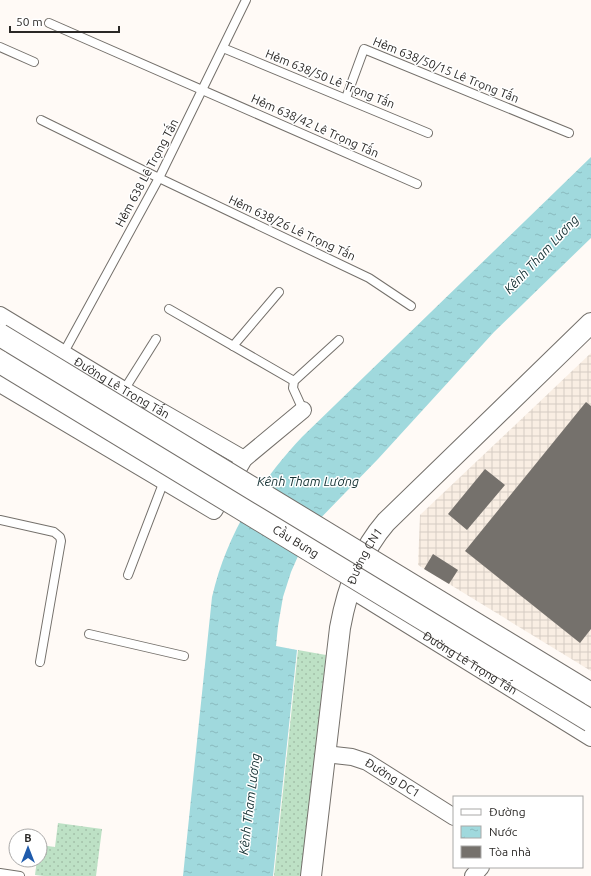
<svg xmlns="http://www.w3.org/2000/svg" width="591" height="876" font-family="Ubuntu,sans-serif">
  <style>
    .industrial { fill: url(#industrial-grid) }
    .grass { fill: url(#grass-dots) }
    .water { fill: url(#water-ripples) }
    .building { fill: #75716c }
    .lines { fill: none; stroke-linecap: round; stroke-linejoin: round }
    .service-casing { stroke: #74706b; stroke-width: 10 }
    .minor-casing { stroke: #74706b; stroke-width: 18 }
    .tertiary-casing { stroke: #74706b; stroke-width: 22 }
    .service { stroke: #fff; stroke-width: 8 }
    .minor { stroke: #fff; stroke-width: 16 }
    .tertiary { stroke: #fff; stroke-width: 20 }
    .secondary-bridge-casing { stroke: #74706b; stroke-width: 24; stroke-linecap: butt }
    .secondary-bridge { stroke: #fff; stroke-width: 22 }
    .labels { text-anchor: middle; stroke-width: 3; stroke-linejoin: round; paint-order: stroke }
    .street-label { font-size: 12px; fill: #2a2826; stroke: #fff }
    .water-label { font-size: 13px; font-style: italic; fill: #143133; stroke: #fff }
  </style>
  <defs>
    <pattern id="industrial-grid" width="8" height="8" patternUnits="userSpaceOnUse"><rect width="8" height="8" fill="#f9eee3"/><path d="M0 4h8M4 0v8" fill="none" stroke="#d6ccc3"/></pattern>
    <pattern id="grass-dots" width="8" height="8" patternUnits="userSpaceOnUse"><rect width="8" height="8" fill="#bde1c5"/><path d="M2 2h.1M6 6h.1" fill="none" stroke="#a3c1a9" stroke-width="1.8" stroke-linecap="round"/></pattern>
    <pattern id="water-ripples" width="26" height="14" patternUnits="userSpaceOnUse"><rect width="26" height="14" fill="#a0d9dd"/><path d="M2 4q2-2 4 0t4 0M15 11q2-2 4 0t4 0" fill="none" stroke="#8ababe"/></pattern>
  </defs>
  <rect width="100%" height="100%" fill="#fffaf6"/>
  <path class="industrial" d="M591,353V671L418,565L420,515Z"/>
  <g class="grass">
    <path d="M298,650L326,655L301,876H274Z"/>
    <path d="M58,823L102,829L96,876H44L35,875L37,860H40V845L55,847Z"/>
  </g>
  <path class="water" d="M591,157V238L494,332L378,459L310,529L291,572L283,597L278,626L276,646L297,650L273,876H183L212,597C227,534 258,484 302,437Z"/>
  <g class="building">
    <path d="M586,402L591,406V629L580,643L465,551Z"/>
    <path d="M485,469L505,485L467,530L448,514Z"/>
    <path d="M433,554L458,570L449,584L424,569Z"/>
  </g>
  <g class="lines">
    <g class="service-casing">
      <g id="service">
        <path d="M49,23L417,184"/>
        <path d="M0,47L34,62"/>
        <path d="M223,48L428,133"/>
        <path d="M346,98L364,49L569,133"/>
        <path d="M41,120L159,178L369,278L411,306"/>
        <path d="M169,309L294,381"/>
        <path d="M233,346L279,292"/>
        <path d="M63,354L159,178L246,0"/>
        <path d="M124,390L156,339"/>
        <path d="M303,410L293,388L294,381L339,340"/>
        <path d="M0,520L54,532L60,537L61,541L40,662"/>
        <path d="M128,575L164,481"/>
        <path d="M89,634L184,656"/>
        <path d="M0,873L20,876"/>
      </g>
    </g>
    <g class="minor-casing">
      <g id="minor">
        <path id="s1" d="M0,315L124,390L244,459"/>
        <path d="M0,384L214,511L244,459L303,410"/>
        <path id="s2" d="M350,589L591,738"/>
        <path id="s3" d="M325,754L352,757L367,762L454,817"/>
        <path d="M473,876L481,867"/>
      </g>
    </g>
    <g class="tertiary-casing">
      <g id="tertiary">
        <path id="s4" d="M311,876L340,628C347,589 360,552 386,522L591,323"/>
      </g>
    </g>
    <use href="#service" class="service"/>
    <use href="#minor" class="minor"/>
    <use href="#tertiary" class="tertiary"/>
    <g class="secondary-bridge-casing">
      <g id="secondary-bridge">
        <path d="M0,335L591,694"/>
        <path id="s5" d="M0,362L591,721"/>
      </g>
    </g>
    <use href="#secondary-bridge" class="secondary-bridge"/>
  </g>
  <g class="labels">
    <g class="street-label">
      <text transform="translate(446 70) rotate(22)" y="4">Hẻm 638/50/15 Lê Trọng Tấn</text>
      <text transform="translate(330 79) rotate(22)" y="4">Hẻm 638/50 Lê Trọng Tấn</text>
      <text transform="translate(315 126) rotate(24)" y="4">Hẻm 638/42 Lê Trọng Tấn</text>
      <text transform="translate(147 173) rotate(-62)" y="4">Hẻm 638 Lê Trọng Tấn</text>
      <text transform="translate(292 228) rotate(25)" y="4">Hẻm 638/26 Lê Trọng Tấn</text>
      <text dy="4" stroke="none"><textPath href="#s1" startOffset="142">Đường Lê Trọng Tấn</textPath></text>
      <text dy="4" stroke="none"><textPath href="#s5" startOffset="346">Cầu Bưng</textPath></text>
      <text dy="4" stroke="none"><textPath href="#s4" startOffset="326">Đường CN1</textPath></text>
      <text dy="4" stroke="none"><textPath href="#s2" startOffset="141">Đường Lê Trọng Tấn</textPath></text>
      <text dy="4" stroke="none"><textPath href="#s3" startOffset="73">Đường DC1</textPath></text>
    </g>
    <g class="water-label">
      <text transform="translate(541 254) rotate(-47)" y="5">Kênh Tham Lương</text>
      <text x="308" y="486">Kênh Tham Lương</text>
      <text transform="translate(249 804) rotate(-83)" y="5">Kênh Tham Lương</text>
    </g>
  </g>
  <rect x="453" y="796" width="130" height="72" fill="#ffffff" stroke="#aaa9a8"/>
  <rect x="461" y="809" width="20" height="6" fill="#ffffff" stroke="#aaa9a8"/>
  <text x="489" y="816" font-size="12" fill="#2a2826">Đường</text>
  <rect x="461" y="826" width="20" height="12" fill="url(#water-ripples)" stroke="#aaa9a8"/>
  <text x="489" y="836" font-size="12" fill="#2a2826">Nước</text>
  <rect x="461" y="846" width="20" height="12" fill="#75716c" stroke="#aaa9a8"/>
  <text x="489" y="856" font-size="12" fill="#2a2826">Tòa nhà</text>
  <g transform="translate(28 848)"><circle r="19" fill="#ffffff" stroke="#aaa9a8"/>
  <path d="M0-3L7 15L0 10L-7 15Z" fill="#1f5bac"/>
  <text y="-6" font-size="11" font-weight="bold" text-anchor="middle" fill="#2a2826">B</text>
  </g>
  <path d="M10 26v6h109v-6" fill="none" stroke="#2a2826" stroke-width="2"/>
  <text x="16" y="26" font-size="12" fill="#2a2826" stroke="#ffffff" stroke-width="3" paint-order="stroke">50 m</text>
</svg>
